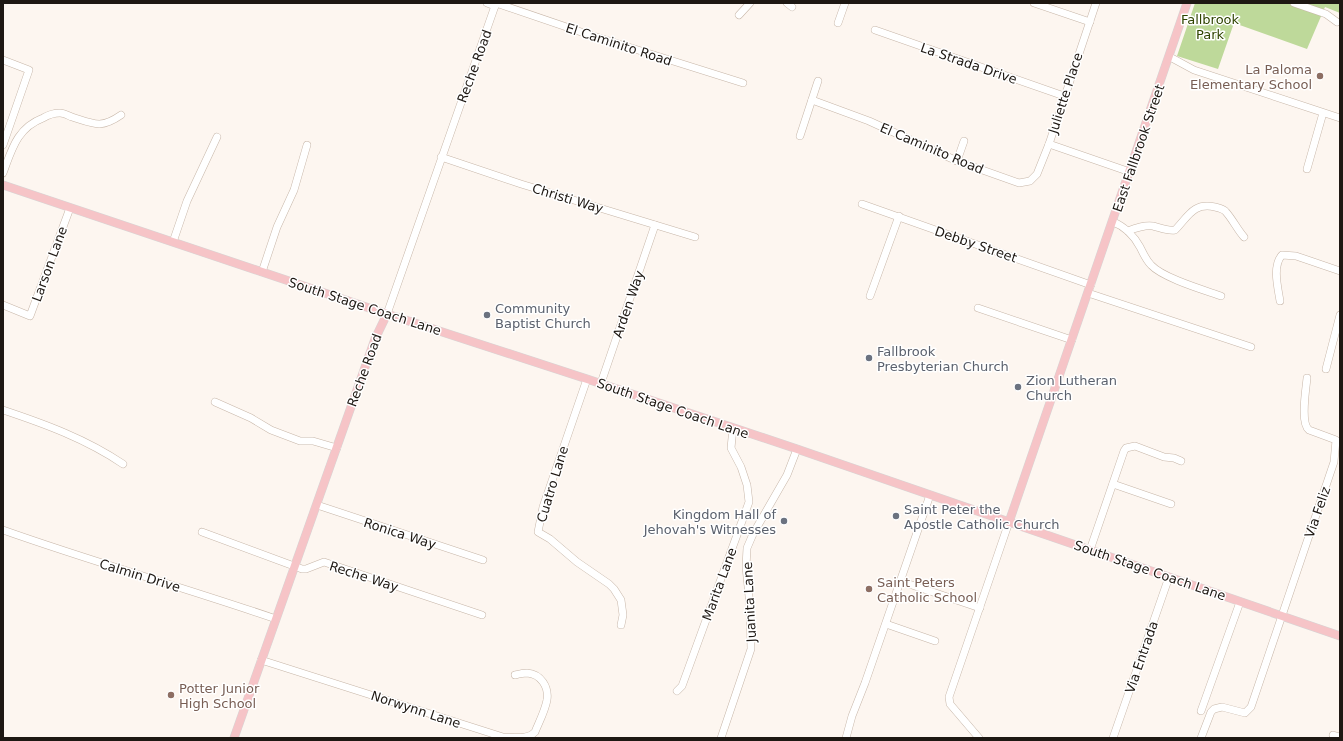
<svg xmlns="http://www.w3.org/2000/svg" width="1343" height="741" font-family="'DejaVu Sans',sans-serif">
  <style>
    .green { fill: #bed99a }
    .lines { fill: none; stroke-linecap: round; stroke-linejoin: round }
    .minor-casing { stroke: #c7b6a8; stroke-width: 8 }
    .major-casing { stroke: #d6d5d5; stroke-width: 9 }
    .minor { stroke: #fff; stroke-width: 7 }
    .major { stroke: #f6c4c7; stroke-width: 8 }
    .education-dot { fill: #8d6e63; stroke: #fff; stroke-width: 1.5 }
    .worship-dot { fill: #6b7280; stroke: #fff; stroke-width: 1.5 }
    .labels { text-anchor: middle; stroke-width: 3; stroke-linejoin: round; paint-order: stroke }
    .park-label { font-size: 13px; fill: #2f4400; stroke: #fff }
    .street-label { font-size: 13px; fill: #1e1813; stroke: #fff }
    .education-label { font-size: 13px; fill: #785e54; stroke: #fff; text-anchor: start }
    .worship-label { font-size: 13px; fill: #5b616d; stroke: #fff; text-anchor: start }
  </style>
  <rect width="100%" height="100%" fill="#fdf6f0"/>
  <path class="green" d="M1195,3H1340V13L1325,7L1307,49L1234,23L1218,69L1177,56Z"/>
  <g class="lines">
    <g class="minor-casing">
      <g id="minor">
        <path d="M487,3L495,6"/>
        <path d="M787,3L792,7"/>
        <path d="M1034,3L1090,22"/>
        <path d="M1294,3L1326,14L1337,22"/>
        <path d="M739,15L750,3"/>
        <path d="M838,23L845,3"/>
        <path d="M875,30L1064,96"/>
        <path d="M1170,57L1194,70L1340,118"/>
        <path d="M3,60L29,70L3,145"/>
        <path d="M812,100L869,121L957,161L1019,183L1030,181L1037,174L1049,144L1096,3"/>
        <path d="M800,136L818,81"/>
        <path d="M1049,144L1130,172"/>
        <path d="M441,157L521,184L695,237"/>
        <path d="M957,161L964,141"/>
        <path d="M1307,169L1323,113"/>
        <path d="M3,173C12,149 17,128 43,118C48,115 55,113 60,113C64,113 69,116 72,117C94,124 101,129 121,115"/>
        <path d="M862,204L1091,285"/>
        <path d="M1113,222C1124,226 1134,236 1140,247C1143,253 1146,260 1151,265C1163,278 1204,290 1221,296"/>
        <path d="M1128,231C1136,228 1144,225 1153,226C1161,228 1167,231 1175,230C1188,217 1193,202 1215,207C1219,208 1224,209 1226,212C1233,220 1237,229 1244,237"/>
        <path d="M173,242L187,201L217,137"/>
        <path d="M262,272L277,227L294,190L307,145"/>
        <path d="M1088,293L1251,347"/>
        <path d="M870,296L899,216"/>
        <path d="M1280,301C1278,288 1272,266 1282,255L1296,256L1340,271"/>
        <path d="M3,305L30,316L70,208"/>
        <path d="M978,308L1072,340"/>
        <path d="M387,314L496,3L587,34L743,83"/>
        <path d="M1326,369L1340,315"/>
        <path d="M587,379L543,507L538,532L550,539L577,562L609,584L614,589L621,600L623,615L621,625"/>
        <path d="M601,383L655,225"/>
        <path d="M215,402L251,418L271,430L300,441H313L337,448"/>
        <path d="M3,410C45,424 86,439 123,464"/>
        <path d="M1113,484L1171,504"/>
        <path d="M317,505L483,560"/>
        <path d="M3,530C93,562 186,588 276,619"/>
        <path d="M202,532L302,569H306L324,562L482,615"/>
        <path d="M1090,550L1124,451L1126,448L1135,446L1164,457L1174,458L1181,461"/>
        <path d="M900,581L980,608"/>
        <path d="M886,624L935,641"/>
        <path d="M261,660L503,737C514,737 527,740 535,732C539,722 545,711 547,700C549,687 541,674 527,673C524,673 519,674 515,675"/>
        <path d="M677,691L682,686L749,502L747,485L741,467L731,448L733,428"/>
        <path d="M1201,711L1240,602"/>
        <path d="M1333,735L1340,737"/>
        <path d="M721,738L751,649L750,606L746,567L747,548L753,534L787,475L797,449"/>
        <path d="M846,738L852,716L865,683L930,495"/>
        <path d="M979,738L950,704L949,697L1009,522"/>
        <path d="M1113,738L1169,577"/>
        <path d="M1201,738L1211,712L1214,709L1222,707L1245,713L1251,707L1334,462L1336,440L1309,430C1300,423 1306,389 1307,378"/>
      </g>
    </g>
    <g class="major-casing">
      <g id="major">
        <path d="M3,185L387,314L587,379L797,449L1340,636"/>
        <path d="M1009,522L1187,3"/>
        <path d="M234,738L375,339L387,314"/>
      </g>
    </g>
    <use href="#minor" class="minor"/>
    <use href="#major" class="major"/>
  </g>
  <g class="education-dot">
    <circle cx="1320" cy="76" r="4"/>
    <circle cx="869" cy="589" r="4"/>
    <circle cx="171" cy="695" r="4"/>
  </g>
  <g class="worship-dot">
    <circle cx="487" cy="315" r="4"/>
    <circle cx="869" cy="358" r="4"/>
    <circle cx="1018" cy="387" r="4"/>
    <circle cx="896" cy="516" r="4"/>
    <circle cx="784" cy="521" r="4"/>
  </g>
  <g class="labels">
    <g class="park-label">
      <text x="1210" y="24">Fallbrook<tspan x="1210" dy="15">Park</tspan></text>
    </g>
    <g class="street-label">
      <text transform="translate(619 44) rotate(18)" y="5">El Caminito Road</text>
      <text transform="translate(969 63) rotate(19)" y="5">La Strada Drive</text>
      <text transform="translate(474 66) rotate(-70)" y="5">Reche Road</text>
      <text transform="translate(1065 93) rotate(-72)" y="5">Juliette Place</text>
      <text transform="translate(932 148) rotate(23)" y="5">El Caminito Road</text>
      <text transform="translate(1138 148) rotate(-71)" y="5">East Fallbrook Street</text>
      <text transform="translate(568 198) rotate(17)" y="5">Christi Way</text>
      <text transform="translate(976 244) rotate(19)" y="5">Debby Street</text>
      <text transform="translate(49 264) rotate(-70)" y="5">Larson Lane</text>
      <text transform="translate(628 304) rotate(-71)" y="5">Arden Way</text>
      <text transform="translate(365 306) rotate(18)" y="5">South Stage Coach Lane</text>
      <text transform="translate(364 370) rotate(-70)" y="5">Reche Road</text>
      <text transform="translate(673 408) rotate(19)" y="5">South Stage Coach Lane</text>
      <text transform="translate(552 484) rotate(-73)" y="5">Cuatro Lane</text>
      <text transform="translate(1317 512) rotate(-71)" y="5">Via Feliz</text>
      <text transform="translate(400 533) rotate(18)" y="5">Ronica Way</text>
      <text transform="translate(1150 570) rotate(19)" y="5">South Stage Coach Lane</text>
      <text transform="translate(140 575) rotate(17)" y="5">Calmin Drive</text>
      <text transform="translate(364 576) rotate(18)" y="5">Reche Way</text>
      <text transform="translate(719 584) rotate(-70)" y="5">Marita Lane</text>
      <text transform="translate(749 602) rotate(-93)" y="5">Juanita Lane</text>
      <text transform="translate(1141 657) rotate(-71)" y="5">Via Entrada</text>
      <text transform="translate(416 709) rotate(18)" y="5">Norwynn Lane</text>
    </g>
    <g class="education-label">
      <text x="1312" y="74" text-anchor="end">La Paloma<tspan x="1312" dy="15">Elementary School</tspan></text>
      <text x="877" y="587">Saint Peters<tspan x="877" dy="15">Catholic School</tspan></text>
      <text x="179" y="693">Potter Junior<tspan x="179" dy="15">High School</tspan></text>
    </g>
    <g class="worship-label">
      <text x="495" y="313">Community<tspan x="495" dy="15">Baptist Church</tspan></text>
      <text x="877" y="356">Fallbrook<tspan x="877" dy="15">Presbyterian Church</tspan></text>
      <text x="1026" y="385">Zion Lutheran<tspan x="1026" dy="15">Church</tspan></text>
      <text x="904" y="514">Saint Peter the<tspan x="904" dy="15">Apostle Catholic Church</tspan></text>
      <text x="776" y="519" text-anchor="end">Kingdom Hall of<tspan x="776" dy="15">Jehovah's Witnesses</tspan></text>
    </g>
  </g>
  <rect width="1343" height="741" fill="none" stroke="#1e1813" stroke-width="8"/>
</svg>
